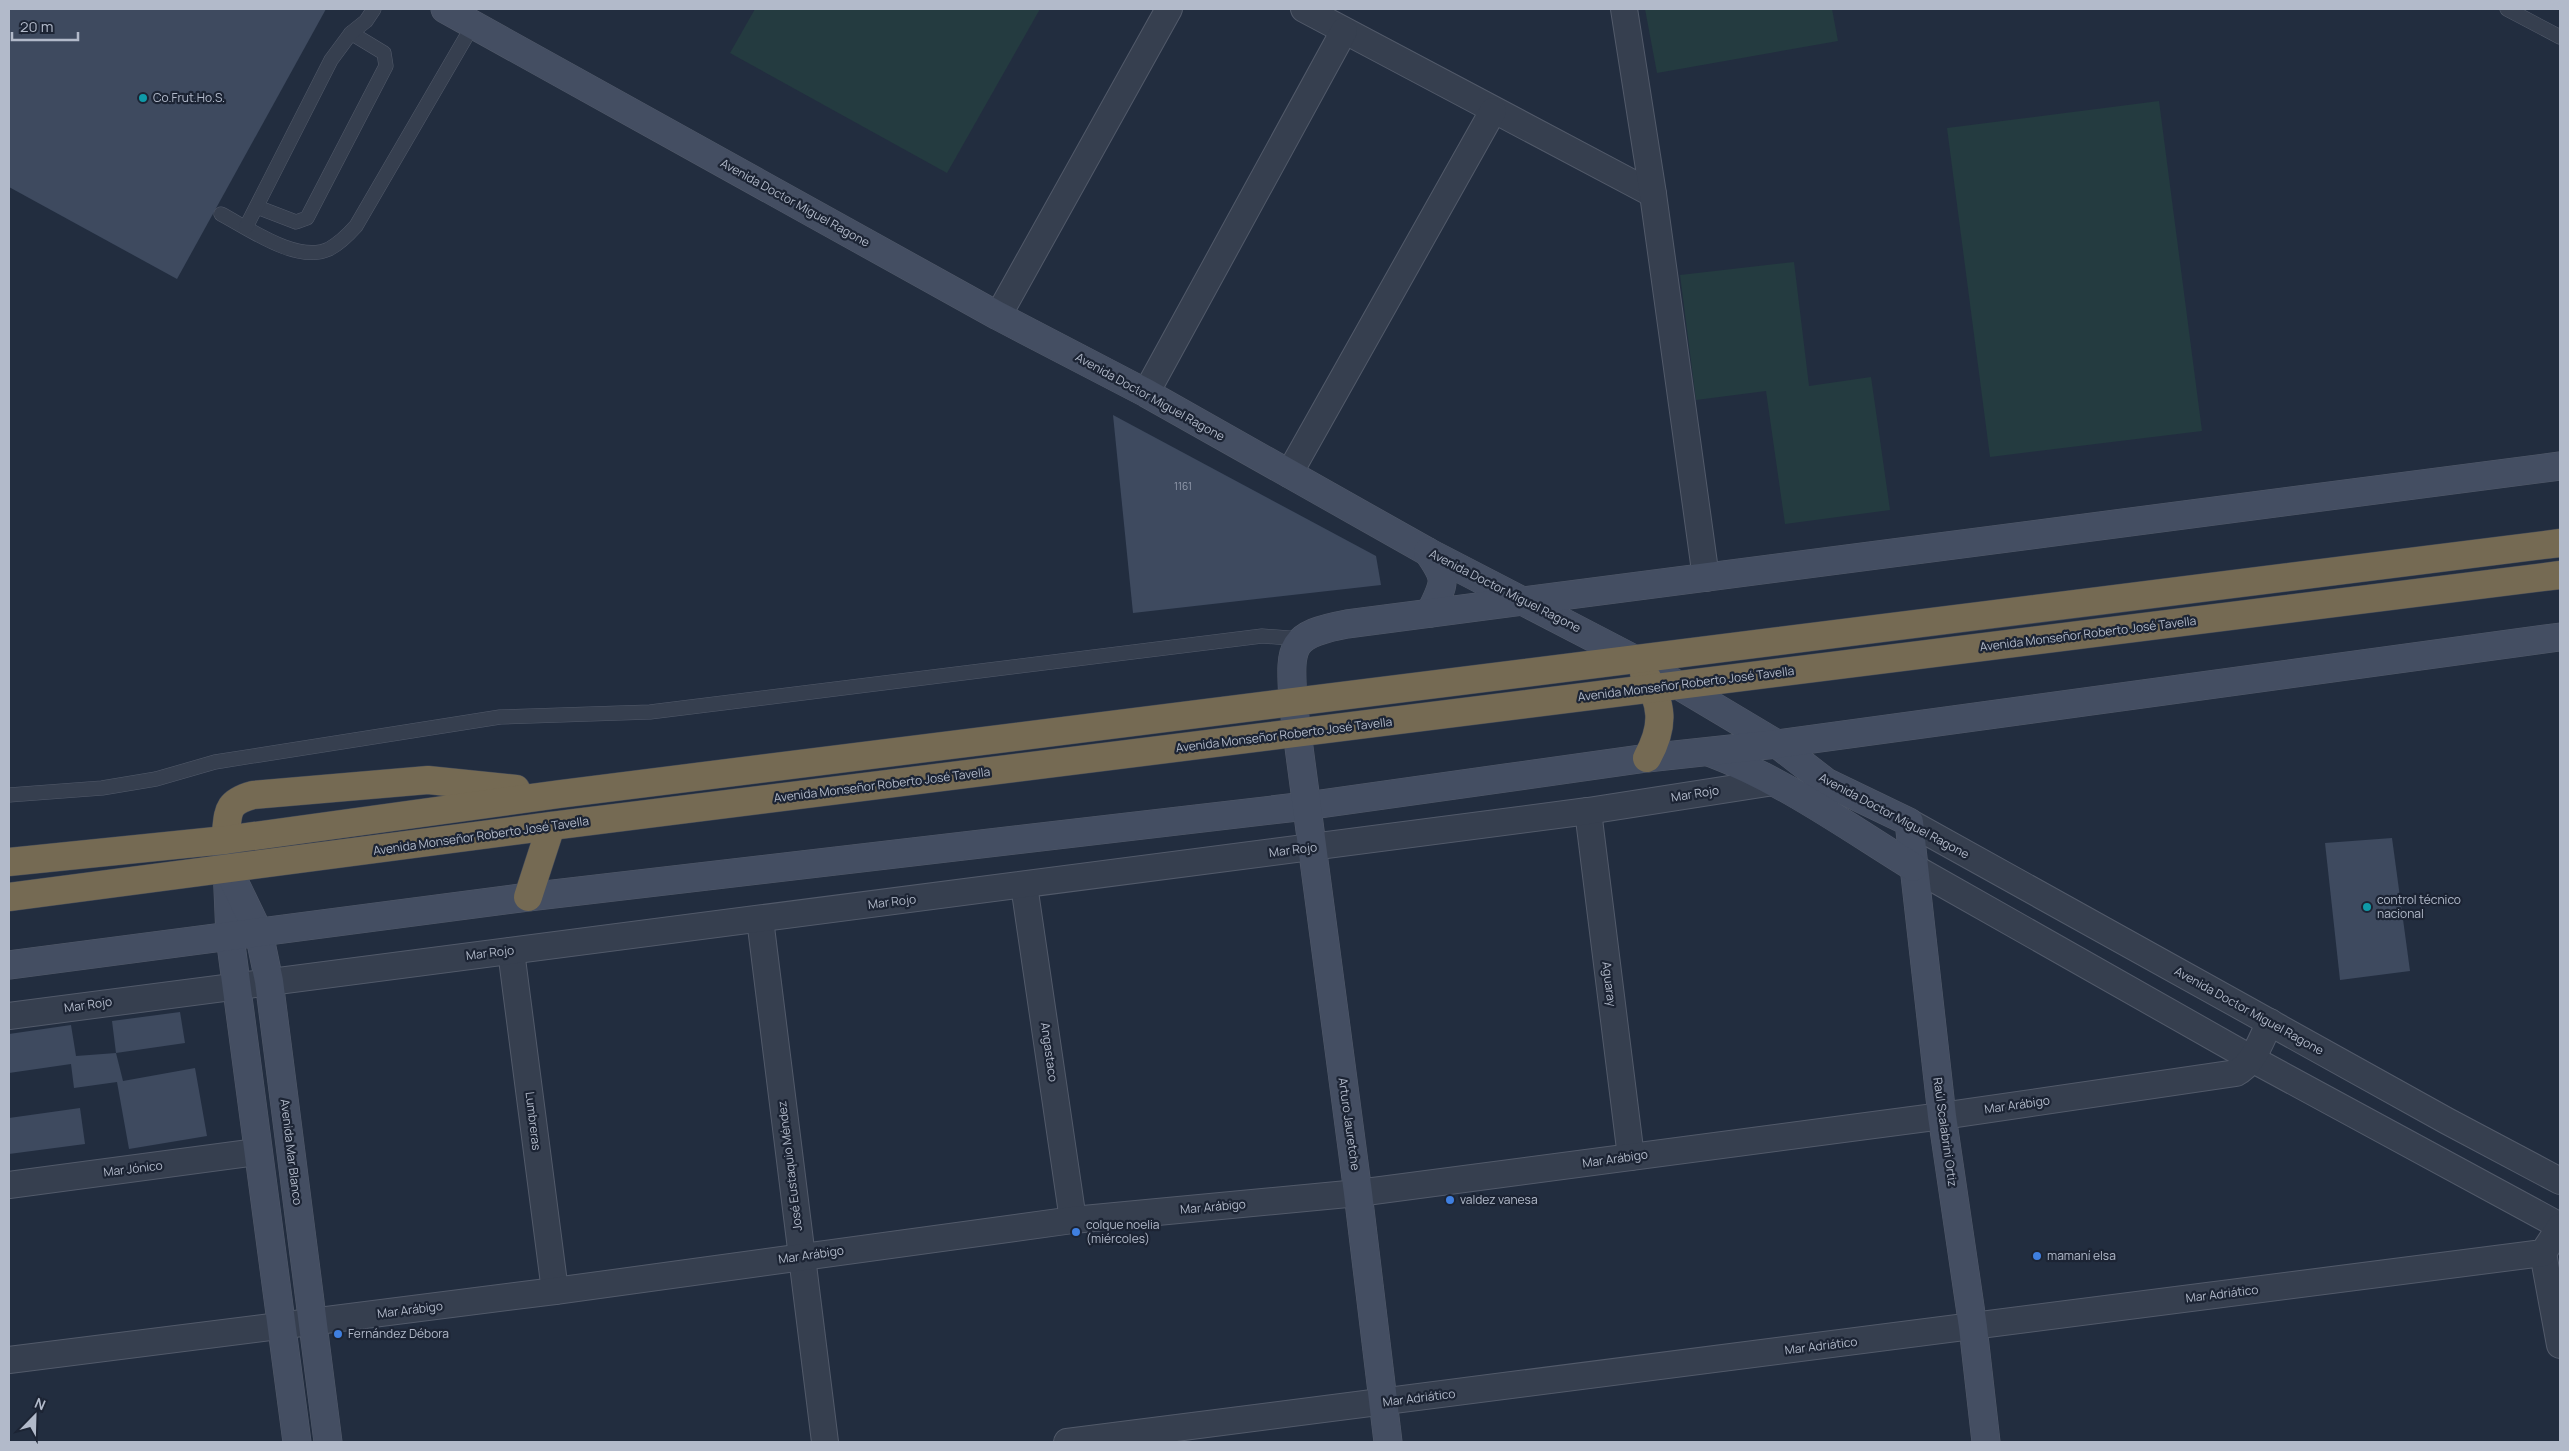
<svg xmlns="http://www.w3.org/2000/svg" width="2569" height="1451" font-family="Manrope,sans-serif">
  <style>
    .green { fill: #243b40 }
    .building { fill: #3e4a5f }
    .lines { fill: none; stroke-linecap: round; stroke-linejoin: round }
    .lane-casing { stroke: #525a6a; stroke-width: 15 }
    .street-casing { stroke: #525a6a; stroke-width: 28 }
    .secondary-casing { stroke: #525a6a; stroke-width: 29 }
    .highway-casing { stroke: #3f4757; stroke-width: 29 }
    .lane { stroke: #363f4f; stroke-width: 14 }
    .street { stroke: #363f4f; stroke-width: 26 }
    .secondary { stroke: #444e62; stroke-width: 28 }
    .highway { stroke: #756a53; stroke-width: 28 }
    .culture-dot { fill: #0f9aa8; stroke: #1c2434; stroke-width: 2 }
    .shop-dot { fill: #3f7fe0; stroke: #1c2434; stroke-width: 2 }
    .labels { text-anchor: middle; stroke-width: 4.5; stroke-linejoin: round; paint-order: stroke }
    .number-label { font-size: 10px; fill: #959eaf }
    .poi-label { font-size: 12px; fill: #b2baca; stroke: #1c2434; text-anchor: start }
    .street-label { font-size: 12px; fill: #b2baca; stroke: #1c2434 }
  </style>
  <rect width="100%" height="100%" fill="#222d3f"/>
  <g class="green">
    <path d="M755,9H1040L947,173L730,53Z"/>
    <path d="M1645,9H1832L1838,41L1657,73Z"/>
    <path d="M2159,101L2202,431L1990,457L1947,128Z"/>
    <path d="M1794,262L1809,386L1871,377L1890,510L1785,524L1766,391L1696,400L1680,275Z"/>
  </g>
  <g class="building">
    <path d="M9,9H326L177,279L9,187Z"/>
    <path d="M1113,415L1376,556L1381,585L1133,613Z"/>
    <path d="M2392,838L2410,971L2340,980L2325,843Z"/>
    <path d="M180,1012L185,1043L116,1053L123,1081L195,1068L207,1136L129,1149L117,1082L74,1088L71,1064L9,1073V1034L71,1025L76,1056L116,1053L112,1021Z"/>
    <path d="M80,1108L85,1144L9,1154V1118Z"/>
  </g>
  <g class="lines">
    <g class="lane-casing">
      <g id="lane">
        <path d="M2507,9L2560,37"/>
        <path d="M257,207L296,222L307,218L386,66L384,53L351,33"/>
        <path d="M221,214C248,228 297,264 329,249C340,243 348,235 356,226L473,25"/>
        <path d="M246,227L331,60L351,33L366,21L374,9"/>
        <path d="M9,795L102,788L156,779L215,762L500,717L650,712L1262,636L1302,639"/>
      </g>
    </g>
    <g class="street-casing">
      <g id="street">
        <path d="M1304,9L1653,194"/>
        <path d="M1624,9L1653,194L1706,578"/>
        <path d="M998,316L1169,9"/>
        <path d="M1146,393L1344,31"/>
        <path d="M1289,474L1493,111"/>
        <path d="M1588,811L1631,1157"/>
        <path d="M1909,822L2447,1121L2560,1181"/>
        <path d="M1913,867L2252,1059L2560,1226"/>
        <path d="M1024,885L1073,1220"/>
        <path d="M760,919L825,1442"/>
        <path d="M511,951L555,1291"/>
        <path d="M9,1016L1588,811L1774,782"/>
        <path d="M9,1185L257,1152"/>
        <path d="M2543,1253L2560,1345"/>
        <path d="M9,1360L555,1291L1073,1220L1358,1193L1942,1116L2236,1073C2254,1064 2261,1039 2270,1022"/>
        <path d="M1067,1442L2543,1253L2560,1227"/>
      </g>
    </g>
    <g class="secondary-casing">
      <g id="secondary">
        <path d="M445,9L998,316L1146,393L1428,552L1636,660L1777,744L1826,782L1909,822L1942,1116L1973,1327L1986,1442"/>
        <path d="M1428,552C1448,581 1445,581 1430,613"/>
        <path d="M1711,753C1783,780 1848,827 1913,867"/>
        <path d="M226,844L230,937L297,1442"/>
        <path d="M232,877L259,933L269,981L328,1442"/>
        <path d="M9,965L528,897L1306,806L1647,758L1777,744L2560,637"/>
        <path d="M1388,1442L1358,1193L1293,702C1290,646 1288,635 1347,624L2560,466"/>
      </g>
    </g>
    <g class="highway-casing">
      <g id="highway">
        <path d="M1644,673C1663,704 1665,726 1647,758"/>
        <path d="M225,840C229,813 224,803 253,795L428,780L516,789"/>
        <path d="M9,862L225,840L560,794L2560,543"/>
        <path d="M9,897L551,826L2560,575"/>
        <path d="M528,897L551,826"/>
      </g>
    </g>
    <use href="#lane" class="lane"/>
    <use href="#street" class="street"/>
    <use href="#secondary" class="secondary"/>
    <use href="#highway" class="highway"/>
  </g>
  <g class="culture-dot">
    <circle cx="143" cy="98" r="5"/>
    <circle cx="2367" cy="907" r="5"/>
  </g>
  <g class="shop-dot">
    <circle cx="1450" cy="1200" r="5"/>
    <circle cx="1076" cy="1232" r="5"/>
    <circle cx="2037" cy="1256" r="5"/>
    <circle cx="338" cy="1334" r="5"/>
  </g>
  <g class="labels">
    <g class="number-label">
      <text x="1183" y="490">1161</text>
    </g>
    <g class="poi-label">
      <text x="153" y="102">Co.Frut.Ho.S.</text>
      <text x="2377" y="904">control técnico<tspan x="2377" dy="14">nacional</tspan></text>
      <text x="1460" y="1204">valdez vanesa</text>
      <text x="1086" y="1229">colque noelia<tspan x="1086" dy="14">(miércoles)</tspan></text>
      <text x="2047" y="1260">mamaní elsa</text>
      <text x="348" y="1338">Fernández Débora</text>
    </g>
    <g class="street-label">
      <text transform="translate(795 203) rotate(29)" y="4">Avenida Doctor Miguel Ragone</text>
      <text transform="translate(1150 397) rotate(29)" y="4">Avenida Doctor Miguel Ragone</text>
      <text transform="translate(1505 591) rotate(27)" y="4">Avenida Doctor Miguel Ragone</text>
      <text transform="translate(2088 634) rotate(-7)" y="4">Avenida Monseñor Roberto José Tavella</text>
      <text transform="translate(1686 684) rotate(-7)" y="4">Avenida Monseñor Roberto José Tavella</text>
      <text transform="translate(1284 735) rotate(-7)" y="4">Avenida Monseñor Roberto José Tavella</text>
      <text transform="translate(882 785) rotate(-7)" y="4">Avenida Monseñor Roberto José Tavella</text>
      <text transform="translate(1695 794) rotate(-9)" y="4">Mar Rojo</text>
      <text transform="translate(1894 816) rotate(28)" y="4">Avenida Doctor Miguel Ragone</text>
      <text transform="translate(481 836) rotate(-8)" y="4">Avenida Monseñor Roberto José Tavella</text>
      <text transform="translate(1293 850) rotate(-7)" y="4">Mar Rojo</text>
      <text transform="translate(892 902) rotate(-7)" y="4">Mar Rojo</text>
      <text transform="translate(490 953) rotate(-7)" y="4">Mar Rojo</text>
      <text transform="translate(1609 984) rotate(83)" y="4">Aguaray</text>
      <text transform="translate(88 1005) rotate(-8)" y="4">Mar Rojo</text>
      <text transform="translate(2249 1011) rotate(29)" y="4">Avenida Doctor Miguel Ragone</text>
      <text transform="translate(1049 1052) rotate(82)" y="4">Angastaco</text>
      <text transform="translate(2017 1105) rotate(-8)" y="4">Mar Arábigo</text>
      <text transform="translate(533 1121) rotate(83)" y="4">Lumbreras</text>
      <text transform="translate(1349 1124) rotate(82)" y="4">Arturo Jauretche</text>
      <text transform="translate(1945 1132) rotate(82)" y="4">Raúl Scalabrini Ortiz</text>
      <text transform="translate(291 1152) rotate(83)" y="4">Avenida Mar Blanco</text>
      <text transform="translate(1615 1159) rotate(-8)" y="4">Mar Arábigo</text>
      <text transform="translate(790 1166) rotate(-97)" y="4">José Eustaquio Méndez</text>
      <text transform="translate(133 1169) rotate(-7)" y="4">Mar Jónico</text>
      <text transform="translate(1213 1207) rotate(-5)" y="4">Mar Arábigo</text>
      <text transform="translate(811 1255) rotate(-8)" y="4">Mar Arábigo</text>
      <text transform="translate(2222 1294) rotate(-7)" y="4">Mar Adriático</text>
      <text transform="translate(410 1310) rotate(-7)" y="4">Mar Arábigo</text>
      <text transform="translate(1821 1346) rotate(-7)" y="4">Mar Adriático</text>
      <text transform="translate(1419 1398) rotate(-7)" y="4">Mar Adriático</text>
    </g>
  </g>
  <rect width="2569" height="1451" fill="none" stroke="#b2baca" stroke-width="20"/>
  <g transform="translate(35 1416) rotate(23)" stroke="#1c2434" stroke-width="4" paint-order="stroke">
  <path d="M0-4L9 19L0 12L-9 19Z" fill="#b2baca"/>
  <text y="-8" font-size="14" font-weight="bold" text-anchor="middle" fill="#b2baca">N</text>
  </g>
  <path d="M12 32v8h66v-8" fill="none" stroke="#b2baca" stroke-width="2.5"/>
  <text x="20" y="32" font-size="15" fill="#b2baca" stroke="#1c2434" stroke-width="4" paint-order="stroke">20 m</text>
</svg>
